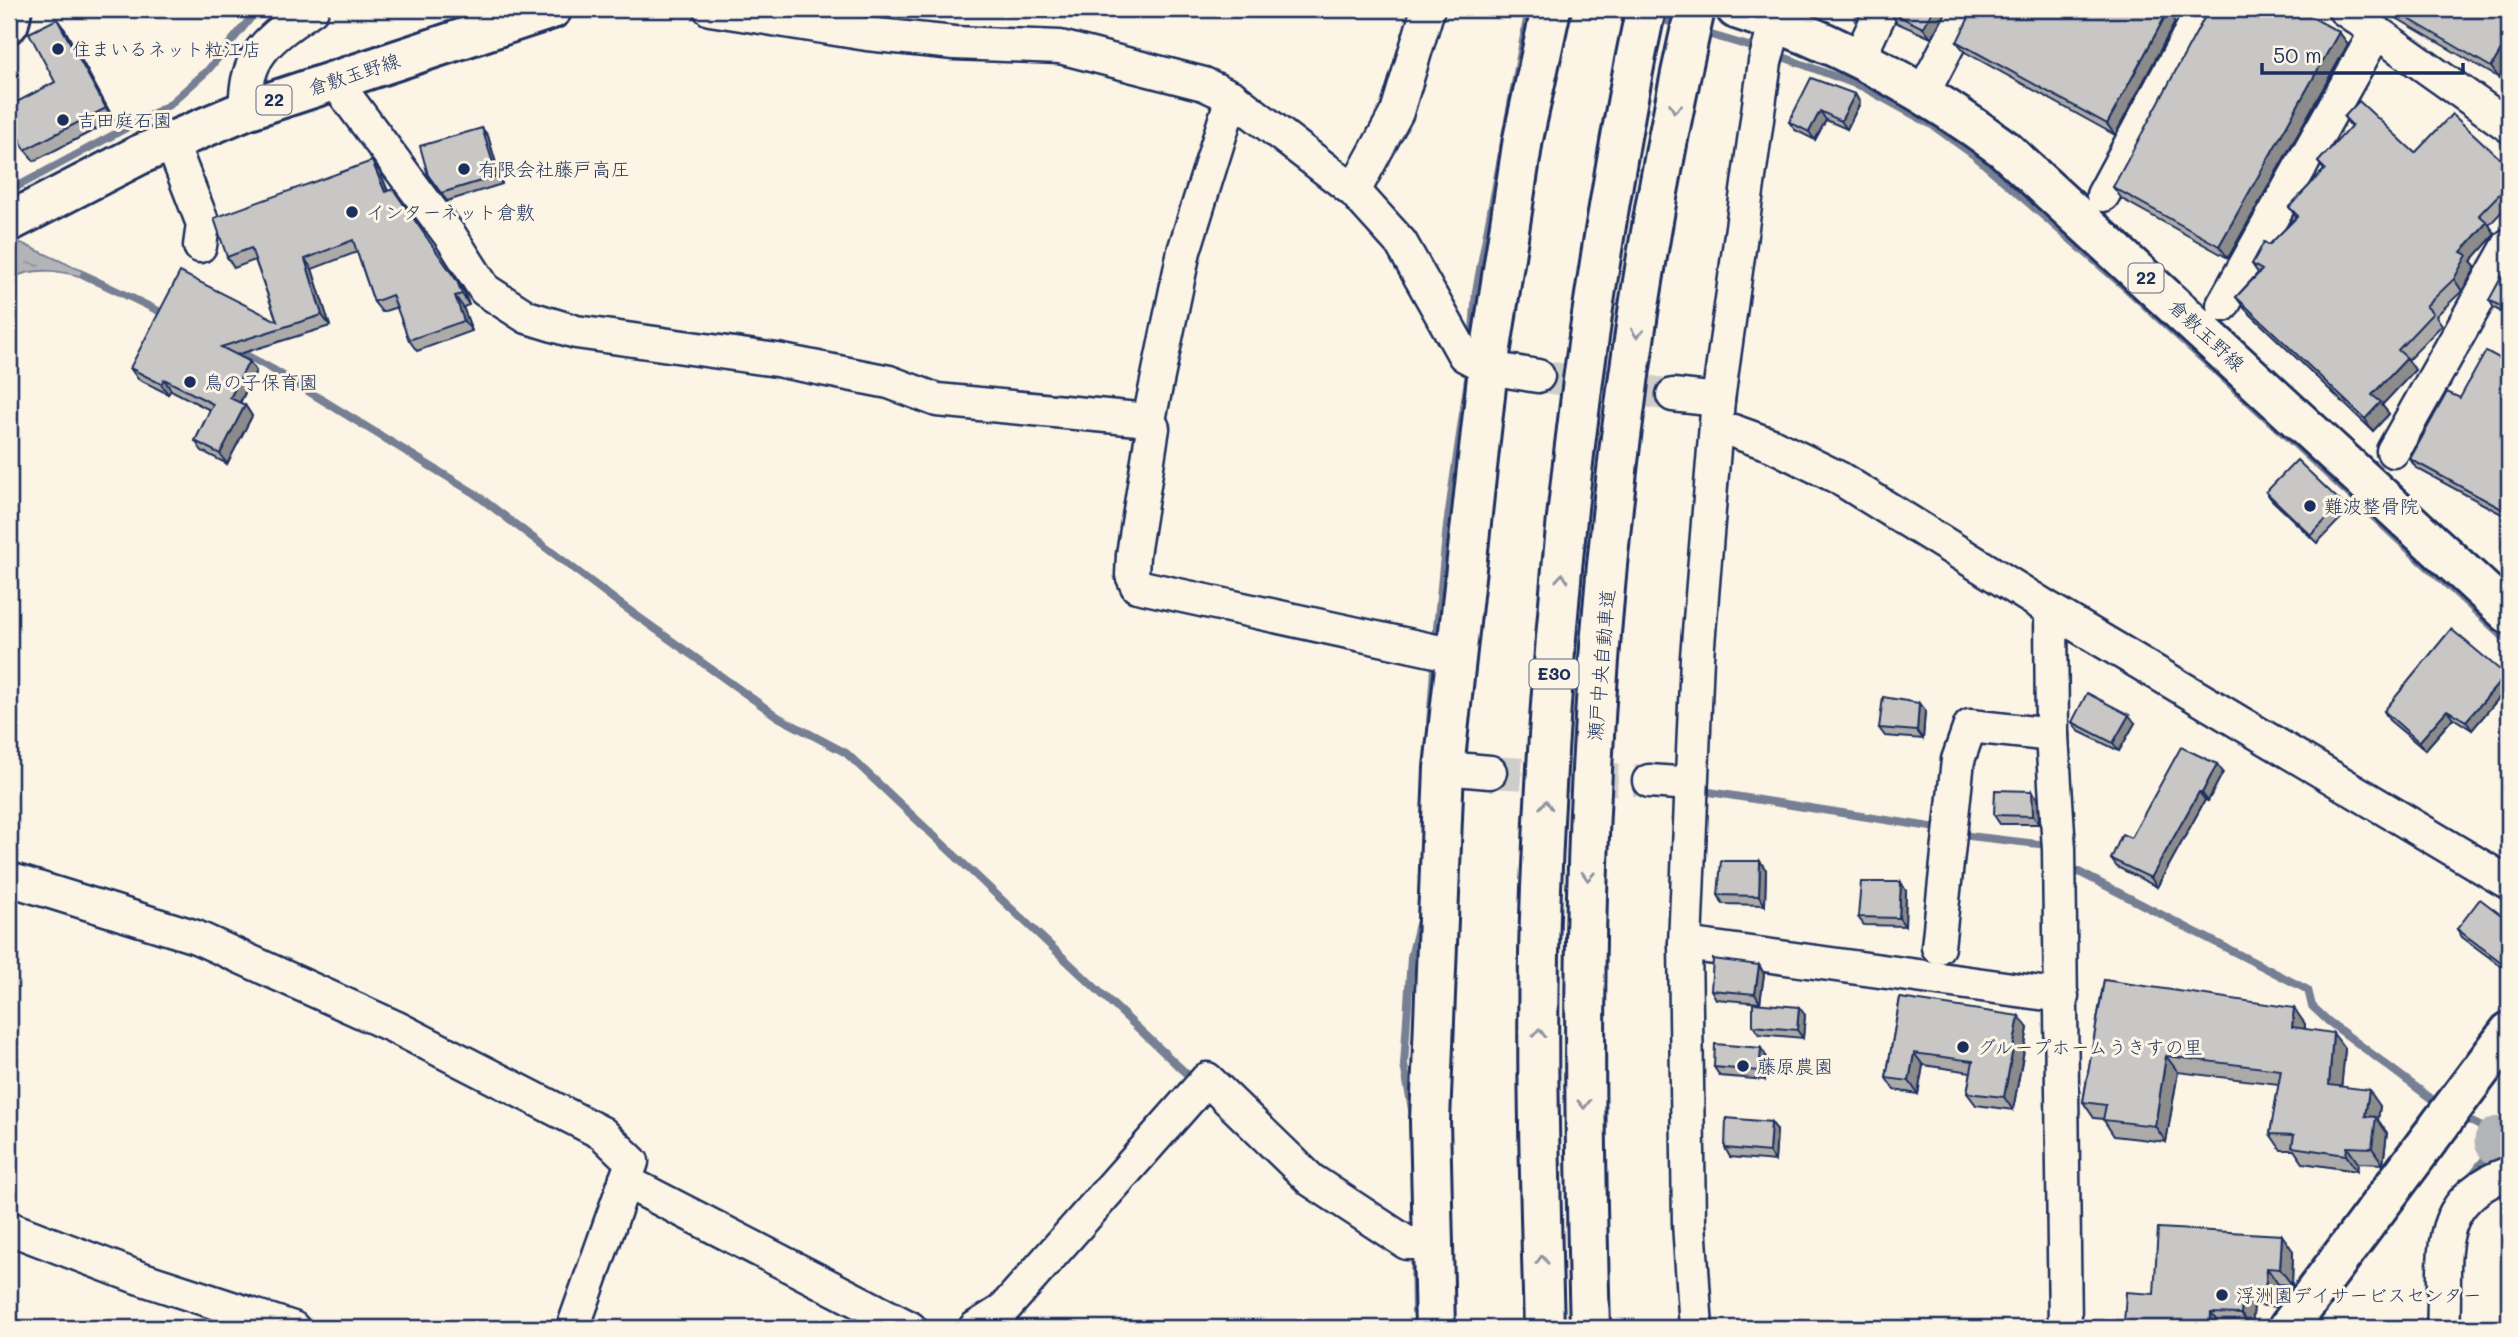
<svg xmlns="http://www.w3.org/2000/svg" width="2518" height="1337" font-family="Mali,'Klee One',sans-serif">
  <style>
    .water { fill: url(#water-ripples); stroke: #767f94; stroke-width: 2 }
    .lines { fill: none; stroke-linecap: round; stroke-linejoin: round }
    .stream { stroke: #767f94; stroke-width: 8 }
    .river { stroke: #b2b4b8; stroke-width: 49 }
    .minor-tunnel { stroke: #cfcdca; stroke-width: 32; stroke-dasharray: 32 16; stroke-linecap: butt }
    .minor-casing { stroke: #1b2f5e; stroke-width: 37 }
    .tertiary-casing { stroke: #1b2f5e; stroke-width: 44 }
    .primary-casing { stroke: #1b2f5e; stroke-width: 44 }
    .motorway-casing { stroke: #1b2f5e; stroke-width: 44 }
    .minor { stroke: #fcf5e5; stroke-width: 32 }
    .tertiary { stroke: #fcf5e5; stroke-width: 38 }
    .primary { stroke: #fcf5e5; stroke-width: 38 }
    .motorway { stroke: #fcf5e5; stroke-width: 38 }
    .wall { fill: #acabaa; stroke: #1b2f5e; stroke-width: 2 }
    .shaded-wall { fill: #8c8b8b; stroke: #1b2f5e; stroke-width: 2 }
    .building { fill: #c8c7c6; stroke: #1b2f5e; stroke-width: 2 }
    .oneway { stroke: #8c92a2 }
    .poi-dot { fill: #1b2f5e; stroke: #fcf5e5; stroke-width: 2.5 }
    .labels { text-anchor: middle; stroke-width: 6; stroke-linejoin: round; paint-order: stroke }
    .shield { fill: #fcf5e5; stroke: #5e6a86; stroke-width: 2 }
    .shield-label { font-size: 18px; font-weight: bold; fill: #1b2f5e }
    .poi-label { font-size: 19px; fill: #1b2f5e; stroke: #fcf5e5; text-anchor: start }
    .street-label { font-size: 19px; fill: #1b2f5e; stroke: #fcf5e5 }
  </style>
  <defs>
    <pattern id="water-ripples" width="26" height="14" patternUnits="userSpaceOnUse" patternTransform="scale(1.75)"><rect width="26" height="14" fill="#b2b4b8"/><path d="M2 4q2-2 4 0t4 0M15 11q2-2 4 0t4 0" fill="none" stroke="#909399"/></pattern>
  </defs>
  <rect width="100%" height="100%" fill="#fcf5e5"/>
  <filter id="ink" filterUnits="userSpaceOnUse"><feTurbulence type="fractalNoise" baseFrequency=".0143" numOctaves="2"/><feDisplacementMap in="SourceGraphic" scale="14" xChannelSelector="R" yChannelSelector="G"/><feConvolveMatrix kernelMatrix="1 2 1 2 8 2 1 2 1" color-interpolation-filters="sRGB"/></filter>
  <g filter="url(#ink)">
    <path class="water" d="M21,243L96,277L93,280C63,271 38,265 9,279V252Z"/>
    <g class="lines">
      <g class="stream">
        <path d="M1654,17L1682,26"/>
        <path d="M1857,19L1862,9"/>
        <path d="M1701,32L1762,50"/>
        <path d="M1775,54L1863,87L1932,125L1975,156L2127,289L2509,642"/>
        <path d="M9,191L169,105L208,70L258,9"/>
        <path d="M84,275L167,315"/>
        <path d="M1472,345L1476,291L1529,9"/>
        <path d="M235,349L272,369L474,493L619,603L778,717L846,753L1191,1078"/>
        <path d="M1436,639L1447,525L1468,379"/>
        <path d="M1430,723L1434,671"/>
        <path d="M1703,791L1937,828"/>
        <path d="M1961,835L2047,845L2050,849"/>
        <path d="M2075,870L2308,990L2312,1006L2328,1021L2441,1106"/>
        <path d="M1413,1115L1404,1065L1411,957L1419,924"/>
        <path d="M2458,1115L2486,1129L2499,1141L2468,1180"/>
        <path d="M1414,1251L1415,1311"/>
      </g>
      <path class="river" d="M2499,1141L2509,1144"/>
      <g class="minor-tunnel">
        <path d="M1538,376L1673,395"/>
        <path d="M1490,772L1649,781"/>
      </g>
      <g class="minor-casing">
        <g id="minor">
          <path d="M710,9L867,34L954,43L1060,47L1204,84L1232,97L1354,191L1401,243L1464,355L1488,368L1538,376"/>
          <path d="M2344,9L2509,126"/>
          <path d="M1860,56L1882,9"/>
          <path d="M334,80L451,237L485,290L527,317L576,332L777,360L889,382L937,400L1149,420L1184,251L1232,97"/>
          <path d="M1923,93L1967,9"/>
          <path d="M246,110C243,55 270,38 312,9"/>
          <path d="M171,141L203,224L200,246"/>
          <path d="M1354,191L1397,112L1428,9"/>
          <path d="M2103,195L2203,9"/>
          <path d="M2223,305L2376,32"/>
          <path d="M1673,395L1718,400"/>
          <path d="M1149,420L1153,428L1133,555L1132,575L1137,586L1454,655"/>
          <path d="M1716,430L1733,431L1772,445L1839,478L2051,610L2509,883"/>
          <path d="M2393,451L2509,245"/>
          <path d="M2051,610L2052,735L2059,849L2065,1328"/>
          <path d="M1444,768L1490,772"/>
          <path d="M1649,781L1691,784"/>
          <path d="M9,879L196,937L395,1027L602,1133L632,1162L573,1328"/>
          <path d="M1685,944L2062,996"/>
          <path d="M1938,947L1958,760L1970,726L2052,735"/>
          <path d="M625,1181L910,1328"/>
          <path d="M9,1228L137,1277L293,1328"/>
          <path d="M975,1328L1002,1311L1207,1079L1311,1180L1407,1243H1433"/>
          <path d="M1696,1328L1689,1223L1685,944L1697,657L1718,400L1765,62L1776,21"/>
          <path d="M2443,1328C2448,1261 2427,1202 2509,1173"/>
        </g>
      </g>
      <g class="tertiary-casing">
        <g id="tertiary">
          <path d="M9,23L12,9"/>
          <path d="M1435,1328L1430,1121L1444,768L1488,368L1523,139L1551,9"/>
          <path d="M2288,1328L2509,1032"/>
        </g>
      </g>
      <g class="primary-casing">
        <g id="primary">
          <path d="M1736,9C1835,40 1921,87 2004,149L2509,614"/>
          <path d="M9,222L141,154L246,110L552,9"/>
        </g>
      </g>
      <g class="motorway-casing">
        <g id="motorway">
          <path d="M1544,1328C1540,1182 1535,1035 1541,888C1550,664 1570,440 1607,219C1619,149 1630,78 1646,9"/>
          <path d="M1590,1328C1586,1184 1583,1039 1587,895C1595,598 1630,298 1695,9"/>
        </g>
      </g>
      <use href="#minor" class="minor"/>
      <use href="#tertiary" class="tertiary"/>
      <use href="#primary" class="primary"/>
      <use href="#motorway" class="motorway"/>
    </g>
    <g class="wall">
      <path d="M1892,9H1948L1931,38L1897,23L1890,12Z"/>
      <path d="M2381,9H2509V61L2499,78Z"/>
      <path d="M2175,22L2115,135L1965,52L1957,42Z"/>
      <path d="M65,30L114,120L34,161L25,150L55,82Z"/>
      <path d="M2339,32L2348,44L2228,258L2122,199L2113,187Z"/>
      <path d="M1855,94L1860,103L1847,129L1826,120L1815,140L1795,130L1789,122Z"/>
      <path d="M2344,117L2415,153L2509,167V204L2489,225L2495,234L2471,261L2476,267L2462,291L2436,316L2442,325L2408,360L2415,370L2382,405L2389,414L2373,431L2245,309L2236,297L2258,273L2252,264L2296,217L2289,207L2324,170L2318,162L2351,127Z"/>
      <path d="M482,128L488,136L502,184L447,201L428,175Z"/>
      <path d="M372,161L380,172L388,191L464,292L469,305L463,307L472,331L417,351L409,340L397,307L382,312L374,302L357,252L312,269L330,326L236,355L249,361L256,371L240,403L245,405L252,416L227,464L202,451L195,441L210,410L171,390L168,394L138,379L130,368L277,321L255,260L234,268L227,257Z"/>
      <path d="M2509,280V316L2494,308L2489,300Z"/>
      <path d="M2509,363V518L2416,468L2410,459L2460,398Z"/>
      <path d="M2266,492L2342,503L2348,511L2317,543L2272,500Z"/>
      <path d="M2506,675L2509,680V686L2472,730L2453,718L2425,750L2389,720L2384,711Z"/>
      <path d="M1925,711L1923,739L1885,736L1879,728Z"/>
      <path d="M2072,722L2135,723L2119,751L2078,731Z"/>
      <path d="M2223,772L2208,801L2205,800L2157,887L2117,867L2111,859L2131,838Z"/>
      <path d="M2032,791L2038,799L2039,824H2000L1994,815Z"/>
      <path d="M1766,870L1765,905L1723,904L1718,895Z"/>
      <path d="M1906,891L1905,926L1864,925L1858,917Z"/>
      <path d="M2509,921V972L2462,937L2457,929Z"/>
      <path d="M1759,965L1764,974L1760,1003L1716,999L1711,990Z"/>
      <path d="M2104,980L2305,1024V1029L2345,1049L2341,1087L2380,1106L2378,1120L2387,1133L2383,1164L2358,1163L2357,1171L2303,1163L2294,1150H2281L2270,1134L2279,1084L2178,1072L2166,1142L2114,1136L2103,1119L2094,1118L2083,1102Z"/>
      <path d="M1900,998L2028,1028L2013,1110L1976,1105L1967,1093L1971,1072L1923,1065L1918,1094L1894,1090L1886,1078Z"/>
      <path d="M1805,1015L1803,1038L1759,1034L1753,1026Z"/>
      <path d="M1766,1056L1765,1080L1720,1076L1714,1067Z"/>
      <path d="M1771,1122L1777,1130L1775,1161L1730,1157L1725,1148Z"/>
      <path d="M2293,1251L2292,1285L2278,1284L2277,1307L2254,1305L2252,1328H2127L2124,1324L2154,1294Z"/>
    </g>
    <g class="shaded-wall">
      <path d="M1934,9H1948L1931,38L1923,28Z"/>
      <path d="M2168,11L2175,22L2115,135L2107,124Z"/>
      <path d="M57,19L65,30L114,120L106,108Z"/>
      <path d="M2339,32L2348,44L2228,258L2219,246Z"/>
      <path d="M2509,37V61L2499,78L2491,67Z"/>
      <path d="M1855,94L1860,103L1847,129L1841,121Z"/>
      <path d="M1820,111L1826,120L1815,140L1809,132Z"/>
      <path d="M482,128L488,136L502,184L497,176Z"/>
      <path d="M372,161L380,172L392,202L385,192Z"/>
      <path d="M400,200L464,292L469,305L462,294Z"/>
      <path d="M2487,222L2495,234L2471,261L2476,267L2462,291L2454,279L2461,252Z"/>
      <path d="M305,259L312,269L330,326L322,315Z"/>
      <path d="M455,296L463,307L472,331L464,321Z"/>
      <path d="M2407,358L2415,370L2382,405L2389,414L2373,431L2365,419L2372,395Z"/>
      <path d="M249,361L256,371L237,408L230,398Z"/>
      <path d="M164,379L171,390L168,394L161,384Z"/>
      <path d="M245,405L252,416L227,464L220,454Z"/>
      <path d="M2506,675L2509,680V686L2472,730L2466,721Z"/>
      <path d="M1919,703L1925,711L1923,739L1917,731Z"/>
      <path d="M2447,710L2453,718L2425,750L2419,742Z"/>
      <path d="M2129,715L2135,723L2119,751L2113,743Z"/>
      <path d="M2217,764L2223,772L2208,801L2202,793Z"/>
      <path d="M2032,791L2038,799L2039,824L2033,816Z"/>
      <path d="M2199,792L2205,800L2157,887L2151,878Z"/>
      <path d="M1760,861L1766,870L1765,905L1759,896Z"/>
      <path d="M1901,882L1906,891L1905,926L1899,918Z"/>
      <path d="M1759,965L1764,974L1760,1003L1755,994Z"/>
      <path d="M1799,1007L1805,1015L1803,1038L1797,1030Z"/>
      <path d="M2294,1008L2305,1024L2303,1043L2292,1027Z"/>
      <path d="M2019,1016L2028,1028L2013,1110L2004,1097Z"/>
      <path d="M2333,1033L2345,1049L2340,1101L2329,1085Z"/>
      <path d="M1761,1048L1766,1056L1765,1080L1759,1071Z"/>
      <path d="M1914,1053L1923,1065L1918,1094L1909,1081Z"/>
      <path d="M2166,1056L2178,1072L2166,1142L2155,1126Z"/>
      <path d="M2369,1090L2380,1106L2378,1120L2387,1133L2383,1164L2372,1148L2365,1116Z"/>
      <path d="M1771,1122L1777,1130L1775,1161L1769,1152Z"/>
      <path d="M2347,1147L2358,1163L2357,1171L2346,1155Z"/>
      <path d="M2282,1235L2293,1251L2292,1285L2280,1269Z"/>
      <path d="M2267,1268L2278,1284L2277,1307L2265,1291Z"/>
      <path d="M2243,1289L2254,1305L2252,1328H2251L2241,1314Z"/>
      <path d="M2211,1313L2222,1328H2210Z"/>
    </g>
    <g class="building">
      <path d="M1892,9H1934L1923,28L1890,12Z"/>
      <path d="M1973,9H2163L2168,11L2107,124L1957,42Z"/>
      <path d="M2209,9H2297L2339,32L2219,246L2113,187Z"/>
      <path d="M2392,9H2509V37L2491,67Z"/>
      <path d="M57,19L106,108L25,150L9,118V106L55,82L29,33Z"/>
      <path d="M1811,78L1855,94L1841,121L1820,111L1809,132L1789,122Z"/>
      <path d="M2359,101L2415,153L2452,114L2509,167V184L2479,215L2487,222L2461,252L2467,255L2454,279L2426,306L2433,313L2398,350L2407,358L2372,395L2381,402L2365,419L2236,297L2262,270L2252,264L2264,242L2269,245L2298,216L2289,207L2325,169L2318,162L2352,125L2344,117Z"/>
      <path d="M482,128L497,176L441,193L428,175L420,146Z"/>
      <path d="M372,161L385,192L393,189L457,281L462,294L455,296L464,321L409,340L392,295L374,302L353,240L305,259L322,315L221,347L249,361L230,398L245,405L220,454L195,441L213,404L164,379L161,384L130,368L180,272L277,321L251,248L227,257L214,218Z"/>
      <path d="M2502,276L2509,280V311L2489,300Z"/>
      <path d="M2486,351L2509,363V513L2410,459L2447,392L2460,398Z"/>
      <path d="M2297,460L2342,503L2311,535L2266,492Z"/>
      <path d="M2451,629L2506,675L2466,721L2447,710L2419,742L2384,711Z"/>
      <path d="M2087,693L2129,715L2113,743L2072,722Z"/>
      <path d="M1883,697L1919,703L1917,731L1879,728Z"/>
      <path d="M2181,747L2217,764L2202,793L2199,792L2151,878L2111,859L2122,834L2131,838Z"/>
      <path d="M1995,790L2032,791L2033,816L1994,815Z"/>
      <path d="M1721,861H1760L1759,896L1718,895Z"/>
      <path d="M1861,882H1901L1899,918L1858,917Z"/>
      <path d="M2480,899L2509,921V968L2457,929Z"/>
      <path d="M1713,959L1759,965L1755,994L1711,990Z"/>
      <path d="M2104,980L2294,1008L2292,1027L2333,1033L2329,1085L2369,1090L2365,1116L2376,1117L2372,1148L2347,1147L2346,1155L2292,1147L2294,1135L2270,1134L2281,1070L2166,1056L2155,1126L2103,1120L2106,1105L2083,1102Z"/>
      <path d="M1900,998L2019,1016L2004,1097L1967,1093L1973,1061L1914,1053L1909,1081L1886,1078Z"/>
      <path d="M1753,1003L1799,1007L1797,1030L1753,1026Z"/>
      <path d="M1715,1044L1761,1048L1759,1071L1714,1067Z"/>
      <path d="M1726,1118L1771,1122L1769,1152L1725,1148Z"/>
      <path d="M2158,1228L2282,1235L2280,1269L2267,1268L2265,1291L2243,1289L2241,1314L2211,1313L2210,1328H2145L2146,1325L2124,1324L2126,1292L2154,1294Z"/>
    </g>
    <defs><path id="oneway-chevron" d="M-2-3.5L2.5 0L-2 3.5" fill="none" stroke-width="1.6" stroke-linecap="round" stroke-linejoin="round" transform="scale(1.75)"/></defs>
    <g class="oneway">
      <use href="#oneway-chevron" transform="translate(1675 108) rotate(101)"/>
      <use href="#oneway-chevron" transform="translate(1637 333) rotate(98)"/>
      <use href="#oneway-chevron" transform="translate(1562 578) rotate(-85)"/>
      <use href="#oneway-chevron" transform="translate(1546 805) rotate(-87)"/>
      <use href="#oneway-chevron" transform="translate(1588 876) rotate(93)"/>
      <use href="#oneway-chevron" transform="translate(1539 1033) rotate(-89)"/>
      <use href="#oneway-chevron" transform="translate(1584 1104) rotate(89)"/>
      <use href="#oneway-chevron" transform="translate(1542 1260) rotate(-91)"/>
    </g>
  </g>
  <g class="poi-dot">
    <circle cx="58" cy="49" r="7"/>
    <circle cx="63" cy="120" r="7"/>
    <circle cx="464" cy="169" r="7"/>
    <circle cx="352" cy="212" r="7"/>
    <circle cx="190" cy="382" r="7"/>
    <circle cx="2310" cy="506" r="7"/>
    <circle cx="1963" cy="1047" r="7"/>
    <circle cx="1743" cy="1066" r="7"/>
    <circle cx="2222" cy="1295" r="7"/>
  </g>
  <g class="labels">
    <g class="shield">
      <rect x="256.5" y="85.5" width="35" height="29" rx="5"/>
      <rect x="2128.5" y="263.5" width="35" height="29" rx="5"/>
      <rect x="1529.5" y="659.5" width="49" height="29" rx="5"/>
    </g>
    <g class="shield-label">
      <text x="274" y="106">22</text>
      <text x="2146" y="284">22</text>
      <text x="1554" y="680">E30</text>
    </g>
    <g class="poi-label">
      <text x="72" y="56">住まいるネット粒江店</text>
      <text x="77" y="127">吉田庭石園</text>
      <text x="478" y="176">有限会社藤戸高圧</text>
      <text x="366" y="219">インターネット倉敷</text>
      <text x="204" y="389">鳥の子保育園</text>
      <text x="2324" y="513">難波整骨院</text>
      <text x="1977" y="1054">グループホームうきすの里</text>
      <text x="1757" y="1073">藤原農園</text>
      <text x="2236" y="1302">浮洲園デイサービスセンター</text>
    </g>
    <g class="street-label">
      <text transform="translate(354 74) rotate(-18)" y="7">倉敷玉野線</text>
      <text transform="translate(2207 335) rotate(43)" y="7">倉敷玉野線</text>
      <text transform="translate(1601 665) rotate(-85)" y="7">瀬戸中央自動車道</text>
    </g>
  </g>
  <rect width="2518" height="1337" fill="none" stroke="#fcf5e5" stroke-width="35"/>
  <rect x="18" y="18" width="2483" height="1302" fill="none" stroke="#1b2f5e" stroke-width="2.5" filter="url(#ink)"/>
  <path d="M2262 63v10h201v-10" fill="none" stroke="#1b2f5e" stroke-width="3.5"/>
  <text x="2273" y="63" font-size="21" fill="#1b2f5e" stroke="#fcf5e5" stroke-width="5" paint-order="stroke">50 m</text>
</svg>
